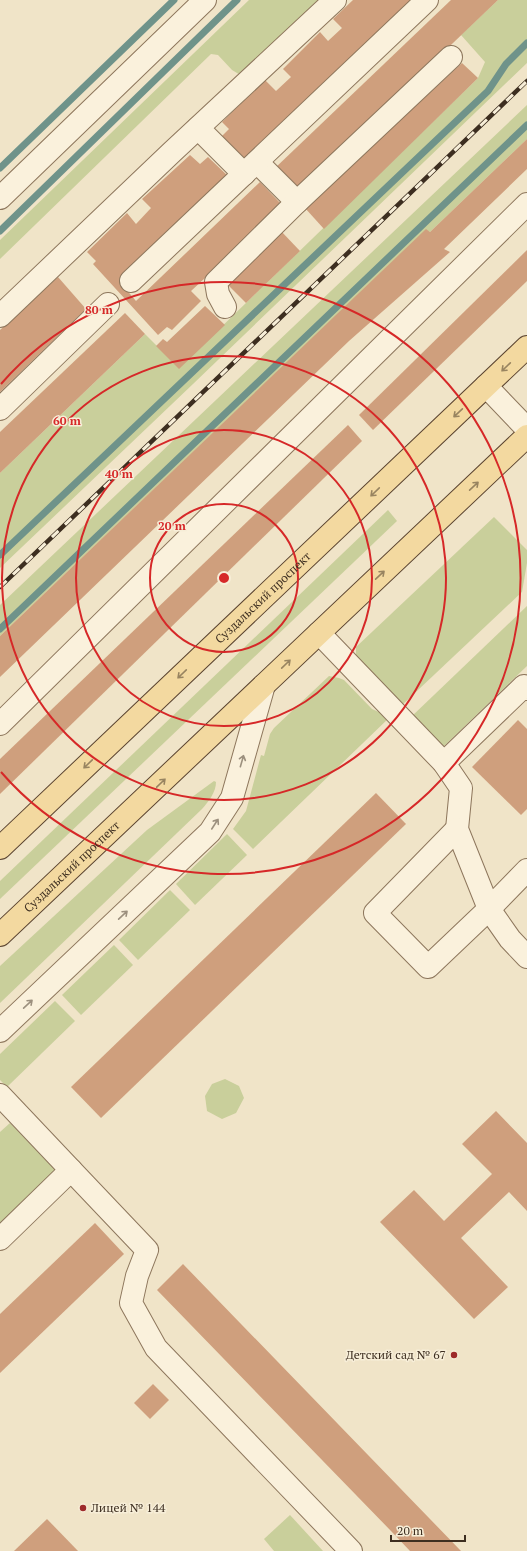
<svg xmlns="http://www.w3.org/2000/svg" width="527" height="1551" font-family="'PT Serif',serif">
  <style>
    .green { fill: #c9cf9b }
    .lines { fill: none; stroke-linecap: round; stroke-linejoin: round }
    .stream { stroke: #6f938a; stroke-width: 7 }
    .building { fill: #cf9f7d }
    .minor-casing { stroke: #8d765c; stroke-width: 24 }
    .major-casing { stroke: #5b4430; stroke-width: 24 }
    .minor { stroke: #faf1dc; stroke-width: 22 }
    .major { stroke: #f3d9a0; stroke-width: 22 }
    .rail-casing { stroke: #3d2e20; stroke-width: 4.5 }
    .rail { stroke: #f7eed8; stroke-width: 3; stroke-dasharray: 9; stroke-linecap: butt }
    .oneway { stroke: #988460 }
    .oneway2 { stroke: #9c907e }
    .ring { fill: none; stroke: #d62828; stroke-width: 2 }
    .poi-dot { fill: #9e2a2b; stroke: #f7eed8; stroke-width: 1.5 }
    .labels { text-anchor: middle; stroke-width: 3; stroke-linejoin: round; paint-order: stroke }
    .street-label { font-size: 12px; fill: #3d2e20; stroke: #f7eed8 }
    .poi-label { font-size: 12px; fill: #3d2e20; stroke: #f7eed8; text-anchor: end }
    .centre { fill: #d62828; stroke: #f7eed8; stroke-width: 2 }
    .ring-label { font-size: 12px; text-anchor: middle; font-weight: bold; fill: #d62828; stroke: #f7eed8; stroke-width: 3; stroke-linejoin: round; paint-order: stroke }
  </style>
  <rect width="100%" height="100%" fill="#f0e4c8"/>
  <g class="green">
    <path d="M249,0H322L242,76L232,70L218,55L211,54L0,259V240Z"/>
    <path d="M498,0H527V63L193,384L0,568V473L145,334L179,368L478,78L485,62L461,35Z"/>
    <path d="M527,105V139L430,232L426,230L0,636V605Z"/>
    <path d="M388,510L397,521L0,899V881Z"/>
    <path d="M494,517L527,550V563L522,592L400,707L356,657V647Z"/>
    <path d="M527,606V666L441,749L411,717Z"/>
    <path d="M329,676L339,678L344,680L372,709L390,717L253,849L233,829L246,811L261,755L264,756L270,734L274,728Z"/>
    <path d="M214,781L216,782C216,792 209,801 202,809L0,1003V966L147,830Z"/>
    <path d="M227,834L247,855L195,905L176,884Z"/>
    <path d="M170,890L190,910L138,960L119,940Z"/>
    <path d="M114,945L133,965L81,1015L62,995Z"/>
    <path d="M55,1001L75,1021L7,1087L0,1080V1054Z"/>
    <path d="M225,1079L239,1086L244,1098L236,1113L222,1119L207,1111L205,1096L212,1084Z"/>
    <path d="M10,1123L58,1172L0,1228V1132Z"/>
    <path d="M290,1515L323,1551H274L264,1539Z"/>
  </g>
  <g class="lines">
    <g class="stream">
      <path d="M0,168L174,0"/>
      <path d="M0,231L237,0"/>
      <path d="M0,555L488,91L506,64L527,43"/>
      <path d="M0,629L527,125"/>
    </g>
  </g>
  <g class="building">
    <path d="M353,0H411L244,161L221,137L229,129L222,122L265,80L276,91L291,77L283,69L320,32L328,41L342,28L333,19Z"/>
    <path d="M451,0H498L296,193L274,169Z"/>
    <path d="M462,63L478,78L324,229L305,208Z"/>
    <path d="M527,139V169L444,249L450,252L349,341L0,677V636L426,229L430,232Z"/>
    <path d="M190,155L200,164L208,157L229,177L119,281L136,301L260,182L283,206L191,291L201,301L172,330L167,327L158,335L93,264L96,261L87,252L127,213L136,224L151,208L142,199Z"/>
    <path d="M280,230L300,251L246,303L225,282Z"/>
    <path d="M527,250V281L373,430L359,415Z"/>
    <path d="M58,277L86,309L0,392V330Z"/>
    <path d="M205,306L225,325L179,369L156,346L163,339L167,342Z"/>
    <path d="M125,313L145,334L0,473V432Z"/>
    <path d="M348,425L362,441L0,794V759Z"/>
    <path d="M518,720L527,729V809L521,815L472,767Z"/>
    <path d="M376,793L406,824L101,1118L71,1087Z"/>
    <path d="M496,1111L527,1143V1211L509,1192L461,1238L508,1287L474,1319L380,1222L414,1190L444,1221L492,1174L462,1144Z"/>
    <path d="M95,1223L124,1254L0,1373V1314Z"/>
    <path d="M183,1264L212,1294L461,1551H410L391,1531L157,1290Z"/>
    <path d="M153,1384L169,1400L150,1419L134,1403Z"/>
    <path d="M47,1519L78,1551H14Z"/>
  </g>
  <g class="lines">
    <g class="minor-casing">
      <g id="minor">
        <path d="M198,128L244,174"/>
        <path d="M257,162L297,202"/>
        <path d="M0,198L205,0"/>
        <path d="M131,281L427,0"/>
        <path d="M225,307L218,294L216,282L297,202L451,57"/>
        <path d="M0,316L172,152L335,0"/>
        <path d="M486,386L527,429"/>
        <path d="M0,409L108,304"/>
        <path d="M319,633L444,763L461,788L457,829L489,909L510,939L527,957"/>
        <path d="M0,724L527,204"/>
        <path d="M444,763L524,686L527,689"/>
        <path d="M457,829L375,913L428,967L489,909L527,870"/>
        <path d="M0,1031L210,832L232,798L264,685"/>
        <path d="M0,1095L71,1170L0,1239"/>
        <path d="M71,1170L147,1250L137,1276L131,1303L156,1348L351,1551"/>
      </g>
    </g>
    <g class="major-casing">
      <g id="major">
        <path id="s1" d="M0,848L527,347"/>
        <path id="s2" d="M0,935L527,436"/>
      </g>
    </g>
    <use href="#minor" class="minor"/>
    <use href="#major" class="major"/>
    <g class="rail-casing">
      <path id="rail" d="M0,587L527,81"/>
    </g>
    <use href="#rail" class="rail"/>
  </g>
  <defs><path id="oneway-shaft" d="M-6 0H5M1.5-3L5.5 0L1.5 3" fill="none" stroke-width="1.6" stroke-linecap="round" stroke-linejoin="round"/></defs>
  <g class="oneway">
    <use href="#oneway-shaft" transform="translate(506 367) rotate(136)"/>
    <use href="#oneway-shaft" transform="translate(458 413) rotate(137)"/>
    <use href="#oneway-shaft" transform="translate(474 486) rotate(-43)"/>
    <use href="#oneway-shaft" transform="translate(375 492) rotate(136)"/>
    <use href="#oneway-shaft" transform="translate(380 575) rotate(-43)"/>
    <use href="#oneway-shaft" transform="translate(286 664) rotate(-44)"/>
    <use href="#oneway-shaft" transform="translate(182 674) rotate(136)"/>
    <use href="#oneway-shaft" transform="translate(88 764) rotate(136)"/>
    <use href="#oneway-shaft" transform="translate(161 783) rotate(-44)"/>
  </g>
  <g class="oneway2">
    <use href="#oneway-shaft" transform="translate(242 761) rotate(-74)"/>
    <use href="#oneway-shaft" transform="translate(215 824) rotate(-57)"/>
    <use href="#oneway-shaft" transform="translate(123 915) rotate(-43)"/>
    <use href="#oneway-shaft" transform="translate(28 1004) rotate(-43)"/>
  </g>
  <g class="ring">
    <circle cx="224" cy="578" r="74"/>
    <circle cx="224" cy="578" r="148"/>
    <circle cx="224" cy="578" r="222"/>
    <path d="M1 384A296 296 0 1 1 1 772"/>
  </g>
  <g class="poi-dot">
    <circle cx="454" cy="1355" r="4"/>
    <circle cx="83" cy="1508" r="4"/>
  </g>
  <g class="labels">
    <g class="street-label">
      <text dy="4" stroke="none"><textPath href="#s1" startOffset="363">Суздальский проспект</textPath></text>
      <text dy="4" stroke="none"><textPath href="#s2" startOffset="99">Суздальский проспект</textPath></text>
    </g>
    <g class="poi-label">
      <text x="446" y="1359">Детский сад № 67</text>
      <text x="91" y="1512" text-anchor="start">Лицей № 144</text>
    </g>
  </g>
  <circle cx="224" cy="578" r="6" class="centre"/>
  <g class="ring-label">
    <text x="99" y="314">80 m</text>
    <text x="67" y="425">60 m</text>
    <text x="119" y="478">40 m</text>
    <text x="172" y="530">20 m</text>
  </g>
  <path d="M391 1535v6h74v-6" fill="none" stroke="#3d2e20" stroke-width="2"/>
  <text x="397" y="1535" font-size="12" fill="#3d2e20" stroke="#f7eed8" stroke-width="3" paint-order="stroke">20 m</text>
</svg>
